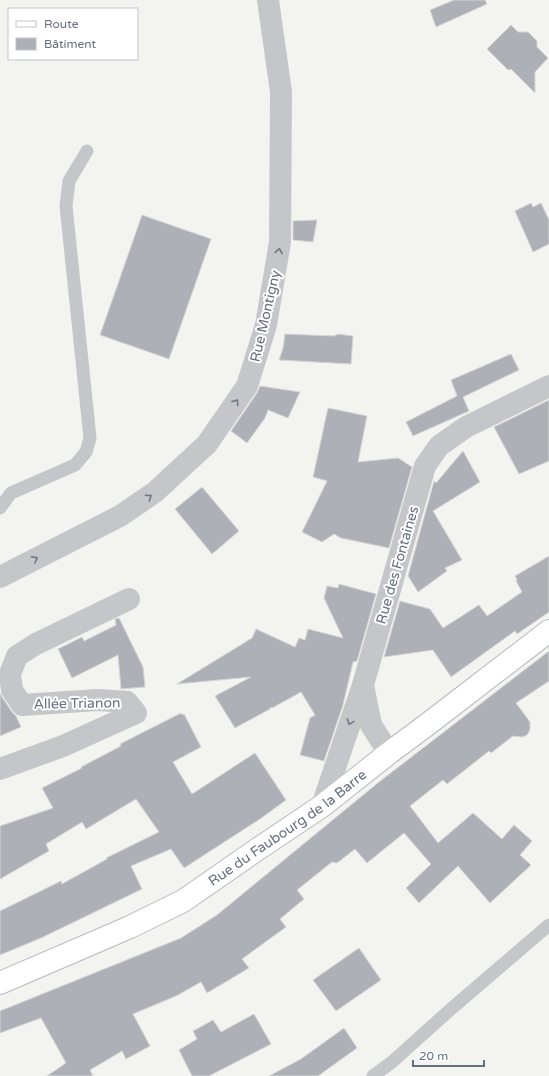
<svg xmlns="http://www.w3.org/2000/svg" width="549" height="1076" font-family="'Varela Round',sans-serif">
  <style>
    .building { fill: #adb1b7; stroke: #d5d5d3 }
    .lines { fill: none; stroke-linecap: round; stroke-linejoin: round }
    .secondary-casing { stroke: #b6b9be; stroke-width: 24 }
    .lane { stroke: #c4c6ca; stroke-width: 13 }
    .street { stroke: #c4c6ca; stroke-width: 22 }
    .secondary { stroke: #fff; stroke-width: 22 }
    .oneway { stroke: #6e7887 }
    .labels { text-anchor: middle; stroke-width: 4; stroke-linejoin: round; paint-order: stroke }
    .street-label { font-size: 14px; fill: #646f80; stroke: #fff }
  </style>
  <rect width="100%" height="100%" fill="#f3f4f0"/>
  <g class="building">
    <path d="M454,0H485L487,4L436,27L430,10Z"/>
    <path d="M511,25L518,32H528L537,41V47L548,58L535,72V93L511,69L508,70L487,49Z"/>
    <path d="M531,203L533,207L541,203L549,220V244L533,252L515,211Z"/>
    <path d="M142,215L211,239L169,359L100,335Z"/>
    <path d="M317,220L313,242L293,240V221Z"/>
    <path d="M285,334L334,336L338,334L353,336L351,364L279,360L283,348Z"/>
    <path d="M511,354L519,370L463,397L469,411L413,436L406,422L457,396L451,380Z"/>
    <path d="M260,386L300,392L288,418L268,410L265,418L247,443L231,431L257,393Z"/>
    <path d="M549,400V461L519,474L494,427Z"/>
    <path d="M328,408L367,416L358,462L398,458L412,467L389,548L341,538L334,534L322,542L302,532L327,481L313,477Z"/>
    <path d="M463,451L480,482L433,511L462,560L445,568L447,571L418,592L408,576L434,481L436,483Z"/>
    <path d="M202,487L239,531L212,554L175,509Z"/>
    <path d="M549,556V612L517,634L515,631L451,677L433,650L384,657L400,601L430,609L443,628L479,605L487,616L522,592L516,581L517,580L515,576Z"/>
    <path d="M339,584L376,594L357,661L353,662L343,705L324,761L300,755L310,718L315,715L301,692L272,708L271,707L270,709L235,728L215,696L251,677L177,684L252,638L256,629L295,647L299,638L305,640L308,629L343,638L324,598L327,586L338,588Z"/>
    <path d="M119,618L143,667L145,687L121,689L118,655L72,678L58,649L82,637L84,641L116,625L115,619Z"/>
    <path d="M549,651V681L516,703L530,722V730L527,735L522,737L513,736L491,753L489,751L447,784L443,780L410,806L438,843L473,813L502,839L514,825L532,841L520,855L531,865L490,903L458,866L419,903L406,888L431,864L404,833L367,863L355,849L337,863L332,862L297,890L304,899L280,919L286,927L242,959L249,968L207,993L201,982L176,996L133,1014L150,1046L126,1059L122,1051L90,1070L93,1076H47L66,1063L41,1018L0,1033V1011L181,938L217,915L379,782Z"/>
    <path d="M0,693L2,697L12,712L16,716L21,727L0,736Z"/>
    <path d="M181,713L182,715L184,714L201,747L173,762L192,794L255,753L286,800L260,819L184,868L171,849L131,866L142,889L41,938L0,955V911L61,881L62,884L107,859L106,858L159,832L136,799L86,829L82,822L46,844L49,851L0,879V826L53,808L42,788L82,768L81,767L121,746L120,744Z"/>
    <path d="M359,948L381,980L336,1011L313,980Z"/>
    <path d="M254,1014L271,1044L209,1076H192L179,1050L197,1039L193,1031L213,1020L221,1032Z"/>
    <path d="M344,1028L357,1048L318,1076H269L301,1059Z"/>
  </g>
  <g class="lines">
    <g class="secondary-casing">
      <g id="secondary">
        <path id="s1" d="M0,983L130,927L183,901L255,851L322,806L389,753L428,724L549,631"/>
      </g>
    </g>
    <g class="lane">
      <path d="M0,508L11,493L75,465L86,452L90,438L66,206L69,181L87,151"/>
      <path d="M373,1076L392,1062L451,1009L549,925"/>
    </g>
    <g class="street">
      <path d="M0,577L120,516L155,492L207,444L247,386L266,325L280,242L281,92L268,0"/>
      <path d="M363,685L371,725L389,753"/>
      <path d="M0,769L63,746L136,713L127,702L98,700L22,705L12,690L10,674L17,656L36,644L129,599"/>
      <path d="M322,806L363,685L425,466L439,446L466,427L549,386"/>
    </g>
    <use href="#secondary" class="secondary"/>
  </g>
  <defs><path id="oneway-chevron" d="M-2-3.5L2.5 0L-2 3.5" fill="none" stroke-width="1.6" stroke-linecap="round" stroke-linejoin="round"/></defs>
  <g class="oneway">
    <use href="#oneway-chevron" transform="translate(279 251) rotate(-80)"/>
    <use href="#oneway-chevron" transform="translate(236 402) rotate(-55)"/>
    <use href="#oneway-chevron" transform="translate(149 497) rotate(-34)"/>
    <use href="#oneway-chevron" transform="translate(35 559) rotate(-27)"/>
    <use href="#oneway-chevron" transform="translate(350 722) rotate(110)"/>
  </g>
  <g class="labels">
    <g class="street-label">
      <text transform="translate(265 316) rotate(-77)" y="5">Rue Montigny</text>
      <text transform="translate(397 565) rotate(-74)" y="5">Rue des Fontaines</text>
      <text transform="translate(77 703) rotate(-1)" y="5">Allée Trianon</text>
      <text dy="5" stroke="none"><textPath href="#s1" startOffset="328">Rue du Faubourg de la Barre</textPath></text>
    </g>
  </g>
  <rect x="8" y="8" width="130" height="52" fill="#ffffff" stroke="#c1c5cc"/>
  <rect x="16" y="21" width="20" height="6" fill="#ffffff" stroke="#c1c5cc"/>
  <text x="44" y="28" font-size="12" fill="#646f80">Route</text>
  <rect x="16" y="38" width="20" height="12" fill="#adb1b7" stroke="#c1c5cc"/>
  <text x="44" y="48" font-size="12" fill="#646f80">Bâtiment</text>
  <path d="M413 1060v6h71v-6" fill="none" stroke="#646f80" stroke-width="2"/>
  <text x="419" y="1060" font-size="12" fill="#646f80" stroke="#ffffff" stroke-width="3" paint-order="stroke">20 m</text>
</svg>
